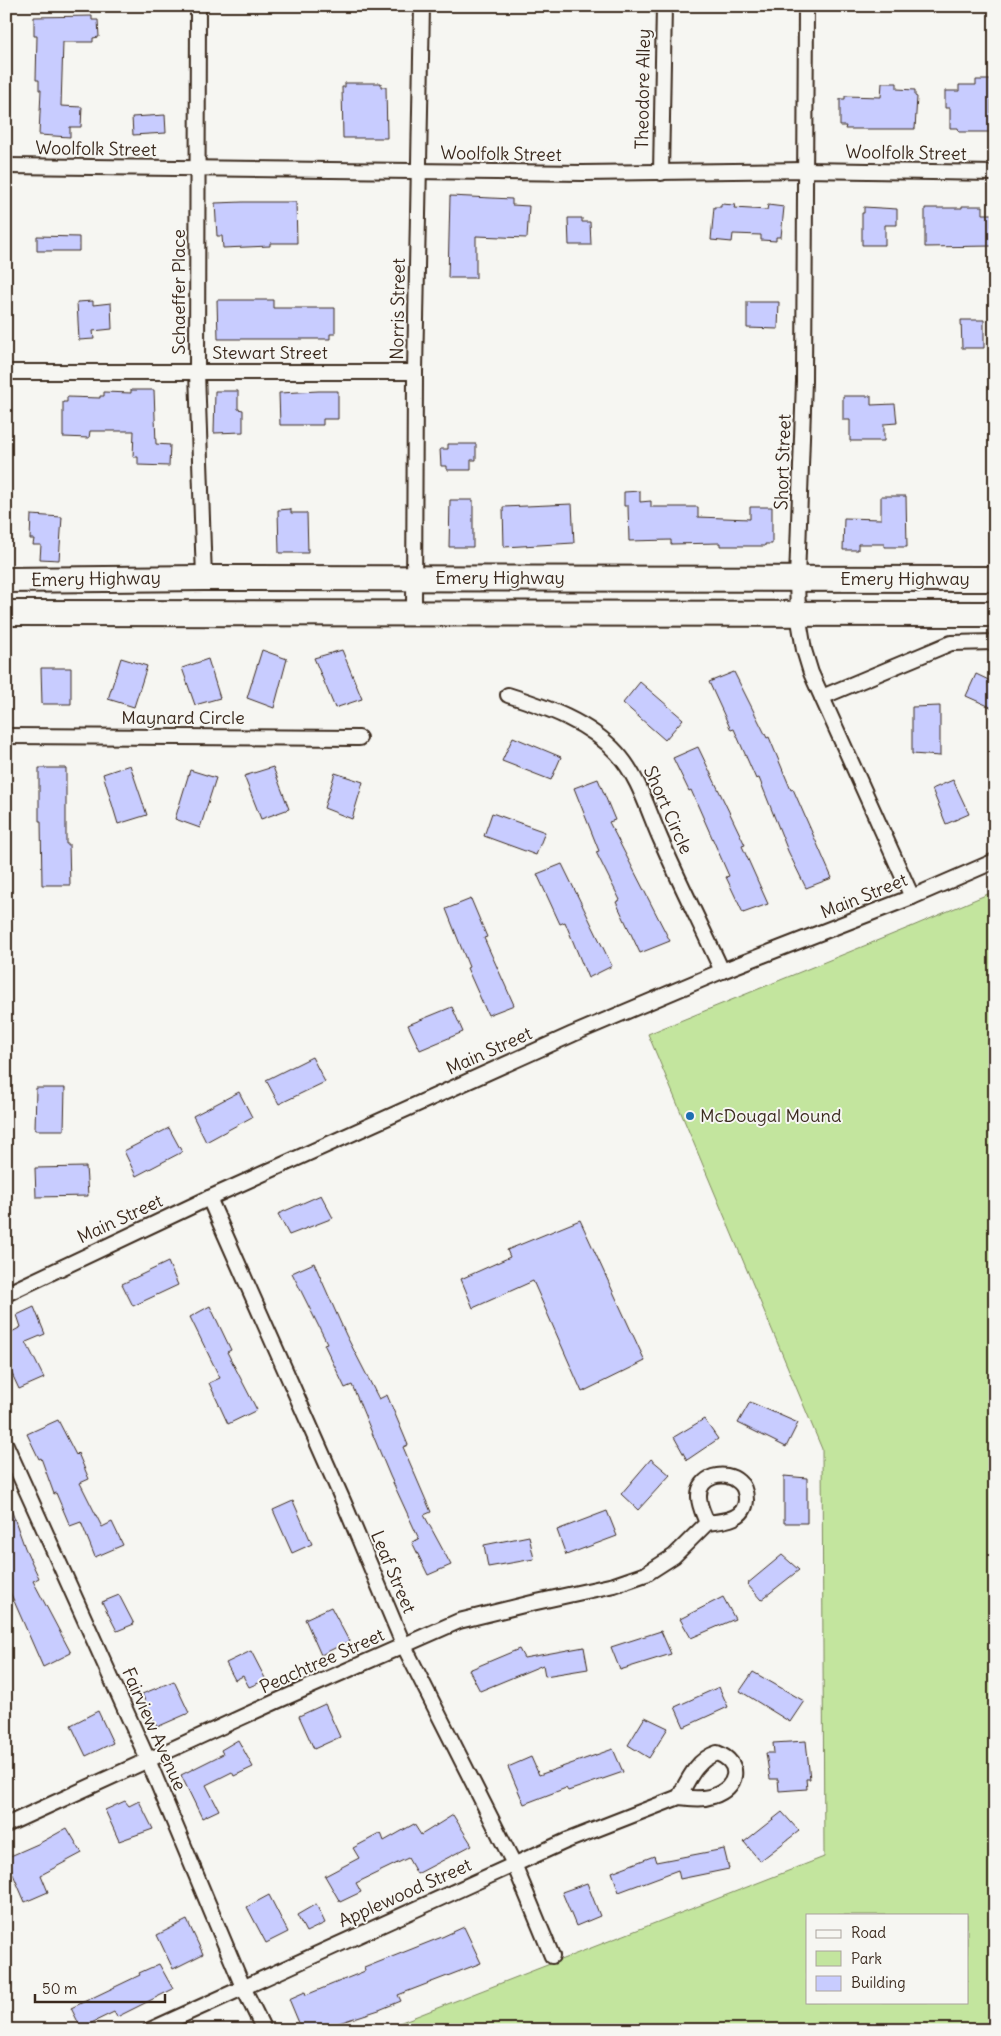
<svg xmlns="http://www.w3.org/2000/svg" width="1001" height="2036" font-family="Delius,sans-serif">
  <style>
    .green { fill: #c3e59e; stroke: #7f885e; fill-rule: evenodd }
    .building { fill: #c8ccff; stroke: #3b2a1e }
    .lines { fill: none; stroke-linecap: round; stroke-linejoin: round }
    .street-casing { stroke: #3b2a1e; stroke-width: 18 }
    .highway-casing { stroke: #3b2a1e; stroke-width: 28 }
    .street { stroke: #f6f6f2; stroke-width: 14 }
    .highway { stroke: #f6f6f2; stroke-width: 24 }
    .poi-dot { fill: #1f6fb2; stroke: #f6f6f2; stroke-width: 2 }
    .labels { text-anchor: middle; stroke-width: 4; stroke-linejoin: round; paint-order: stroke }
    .street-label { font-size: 18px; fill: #3b2a1e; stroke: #f6f6f2 }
    .poi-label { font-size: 18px; fill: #3b2a1e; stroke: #f6f6f2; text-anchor: start }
  </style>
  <rect width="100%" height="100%" fill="#f6f6f2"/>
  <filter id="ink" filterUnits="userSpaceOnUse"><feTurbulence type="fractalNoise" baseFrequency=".02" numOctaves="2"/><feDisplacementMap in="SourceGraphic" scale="10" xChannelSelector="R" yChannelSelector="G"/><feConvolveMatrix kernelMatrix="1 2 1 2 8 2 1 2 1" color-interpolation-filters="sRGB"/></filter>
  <g filter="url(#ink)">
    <path class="green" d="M995,891V2030H381L824,1857L822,1449L648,1034L913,926ZM807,1915H967V2002H807Z"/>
    <g class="building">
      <path d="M92,16V20H98L99,37L93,38V42H63L61,106L82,107L81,127H70V137L39,135L41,90H39V80H36L37,36H34V17Z"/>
      <path d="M976,80H991V132H959L958,128H950V108H945V91H959V85H976Z"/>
      <path d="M345,83H381V87H386L387,138H343L342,87H345Z"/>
      <path d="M882,83H897V89L915,90V96L917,97L915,129H845L846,126H840V99H845V96L881,97Z"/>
      <path d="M165,115L166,133L133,135L132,117Z"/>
      <path d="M450,196L512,199V205L529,206L527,238L476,236V278H448Z"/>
      <path d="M243,202H296L297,243H270V246L223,248L222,236H217L215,203Z"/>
      <path d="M721,204L735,205L734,208L767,210L768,205L784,207L781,237H776V241L761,240V235L733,234L732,242L711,240L714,207H721Z"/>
      <path d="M962,206H983V214H992V246L925,247V208H962Z"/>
      <path d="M864,207L897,209V225H885V245H862V213H864Z"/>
      <path d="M568,218H582V222H590L591,245H569Z"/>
      <path d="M37,236L79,237V251H37Z"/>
      <path d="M217,300H273V308H335V334H330V339H218Z"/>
      <path d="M93,301V305L111,303L112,329L93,331L94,339L79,340L77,302Z"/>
      <path d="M747,302H779L778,329L747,328Z"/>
      <path d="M961,320H984V348H962Z"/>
      <path d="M131,390H154L156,444L170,445L169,466L138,465V457H133L134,431H90L89,438L63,437V402H67V397L100,398V396H104V392L131,393Z"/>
      <path d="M215,391H238V409L243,410V432L214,433Z"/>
      <path d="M319,391H338V419H323V425H280L279,393Z"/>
      <path d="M843,396H871V405L895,404L897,423L884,424V441H850V420H843Z"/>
      <path d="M448,444H476V460H471V470H447V466H441L440,449H448Z"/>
      <path d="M640,491V502L651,501V507H698V517L750,519V507H772V544H765V546H720V543L671,544V540L629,541L628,506H624V492Z"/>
      <path d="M881,496H906L907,547H884V544H858V550H843L844,518L881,519Z"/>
      <path d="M450,500H473V547H449Z"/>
      <path d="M572,504L574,543L504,547L503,507Z"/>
      <path d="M291,509V513H307L308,553H279L278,510Z"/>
      <path d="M31,515L62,517L59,560L40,559L41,545H33L34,539H30Z"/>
      <path d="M262,650L287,659L274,708L247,698Z"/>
      <path d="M342,650L362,699L335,708L314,658Z"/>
      <path d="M121,658L147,666L134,707L108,699Z"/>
      <path d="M208,659L220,698L195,705L182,668Z"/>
      <path d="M41,668H71V704H42Z"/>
      <path d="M734,672L767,738L769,737L791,790L793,789L832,878L806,888L788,851L759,778L756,779L734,729L731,730L709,682Z"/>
      <path d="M976,674L995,683V709L966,696Z"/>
      <path d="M640,682L683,719L665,740L623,703Z"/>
      <path d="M940,706V756L912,754V707Z"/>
      <path d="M513,737L561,757L551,780L502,761Z"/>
      <path d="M698,747L745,845L742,846L768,904L743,913L726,877L729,876L691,790L689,791L673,758Z"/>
      <path d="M130,765L147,815L118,824L103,774Z"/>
      <path d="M273,767L289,809L261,819L244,776Z"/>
      <path d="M39,768H66V844H69L70,885H42L41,821H39Z"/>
      <path d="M190,770L216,778L200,828L175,819Z"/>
      <path d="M335,773L363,782L352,819L324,808Z"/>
      <path d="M598,779L615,820L609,822L670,941L640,953L616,902L620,900L596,852L599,851L574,788Z"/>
      <path d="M953,780L969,814L946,824L932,789Z"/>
      <path d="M492,813L545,832L536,855L484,836Z"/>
      <path d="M562,864L612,966L588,978L565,922L560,924L537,874Z"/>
      <path d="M471,899L487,937L484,938L514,1005L488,1015L467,968L469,967L446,909Z"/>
      <path d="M452,1007L463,1032L420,1050L408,1025Z"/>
      <path d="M312,1057L325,1082L279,1104L266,1080Z"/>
      <path d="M36,1088H65L64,1130H35Z"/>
      <path d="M239,1092L252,1117L206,1142L193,1116Z"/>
      <path d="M169,1128L182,1152L136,1176L124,1151Z"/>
      <path d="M86,1167L88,1196L36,1197L35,1168Z"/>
      <path d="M321,1195L333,1218L289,1235L278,1214Z"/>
      <path d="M580,1220L645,1361L582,1392L533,1281L473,1308L461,1279L510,1257L507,1250Z"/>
      <path d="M168,1262L178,1285L133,1306L122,1284Z"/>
      <path d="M314,1263L346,1335L379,1399L387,1395L408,1445L403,1447L431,1512L424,1515L451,1565L428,1575L412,1542L419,1539L390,1476L352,1385L345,1388L324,1344L327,1343L292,1273Z"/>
      <path d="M210,1306L231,1350L227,1352L257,1410L228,1424L209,1383L220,1378L190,1317Z"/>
      <path d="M34,1307L45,1334L26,1342L44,1378L19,1389L6,1361V1335L21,1327L17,1315Z"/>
      <path d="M750,1402L798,1423L786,1447L738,1423Z"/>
      <path d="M704,1419L718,1439L687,1460L674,1437Z"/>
      <path d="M58,1420L76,1455L78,1453L89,1479L80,1483L102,1527L112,1522L123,1545L95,1557L81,1522L70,1526L56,1493L54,1494L41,1458L39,1459L27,1434Z"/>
      <path d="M651,1459L670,1475L638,1510L621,1494Z"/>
      <path d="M784,1476L807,1478V1523H784Z"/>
      <path d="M6,1501H8L25,1548L39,1578L33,1581L71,1653L43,1667L10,1592L6,1594Z"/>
      <path d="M293,1501L312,1544L292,1553L273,1510Z"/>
      <path d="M607,1511L617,1536L566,1555L557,1530Z"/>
      <path d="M529,1536L534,1559L488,1567L484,1545Z"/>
      <path d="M782,1555L799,1570L761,1600L747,1584Z"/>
      <path d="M119,1595L134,1624L117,1631L102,1602Z"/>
      <path d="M723,1597L735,1619L691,1638L680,1619Z"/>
      <path d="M331,1607L349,1641L321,1655L305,1619Z"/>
      <path d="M661,1631L671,1654L620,1670L611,1647Z"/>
      <path d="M584,1647L588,1669L545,1676L543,1665L480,1691L469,1670L519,1649L524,1658Z"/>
      <path d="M251,1651L266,1680L249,1687L243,1676L235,1680L226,1663Z"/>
      <path d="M753,1672L804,1701L790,1722L740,1691Z"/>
      <path d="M174,1681L189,1713L157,1727L142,1694Z"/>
      <path d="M719,1687L728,1707L684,1727L675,1707Z"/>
      <path d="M325,1704L340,1737L314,1749L299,1716Z"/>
      <path d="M98,1711L113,1743L86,1756L71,1725Z"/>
      <path d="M645,1717L668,1728L649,1758L628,1745Z"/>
      <path d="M238,1740L253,1767L234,1776L232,1772L206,1785L219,1810L202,1818L181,1775L223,1754L221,1750Z"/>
      <path d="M806,1741L810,1779H806L807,1789L779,1791L778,1779H770L766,1753H774L773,1743Z"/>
      <path d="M613,1749L623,1772L568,1791L566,1788L524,1804L508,1767L531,1757L539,1775Z"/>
      <path d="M125,1801L129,1806L139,1801L153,1829L119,1841L105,1810Z"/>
      <path d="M782,1812L799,1831L760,1861L744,1842Z"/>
      <path d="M453,1815L472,1845L417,1874L408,1858L356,1883L361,1892L340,1902L325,1876L359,1858L353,1848L381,1833L384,1841L414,1824L421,1835Z"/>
      <path d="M67,1828L82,1853L41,1875L48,1892L25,1902L6,1858L40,1843Z"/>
      <path d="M724,1849L729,1869L680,1879L678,1870L619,1892L612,1872L654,1856L656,1862Z"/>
      <path d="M587,1883L600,1916L576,1926L562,1892Z"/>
      <path d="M269,1895L288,1932L266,1943L247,1907Z"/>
      <path d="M316,1904L325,1923L306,1932L297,1915Z"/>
      <path d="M187,1920L203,1954L173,1969L157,1935Z"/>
      <path d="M464,1927L481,1963L398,1995L401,2001L379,2010L317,2030H302L289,1999L305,1992L306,1995L365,1971L364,1968L442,1937Z"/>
      <path d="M159,1964L173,1989L117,2017L114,2012L81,2028L71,2008L140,1975L139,1973Z"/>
    </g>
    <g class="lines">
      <g class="street-casing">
        <g id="street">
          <path d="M198,6L197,372L204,578"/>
          <path d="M806,6L804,381L797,579L798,614L804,650L811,673L912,897"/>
          <path d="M6,166L583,173L805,170L995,173"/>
          <path d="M661,173L664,6"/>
          <path d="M6,372H415"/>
          <path d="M414,612L415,372L422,6"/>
          <path d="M508,695C546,707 589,722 617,753C639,777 648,811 661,840C680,884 702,927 722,971"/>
          <path d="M822,697L951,643L995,642"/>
          <path d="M6,736L359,738"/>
          <path d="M209,1198L344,1503L404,1646L514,1864L552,1956"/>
          <path d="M6,1294L209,1198L573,1034L722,971L912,897L995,861"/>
          <path d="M6,1445L148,1760L243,1987L264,2030"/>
          <path d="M6,1825L275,1702L459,1621L532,1603L614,1585L646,1574L674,1556L707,1523C704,1515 699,1506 699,1497C698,1476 725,1469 739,1482C744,1486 746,1493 746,1500C745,1520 723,1521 707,1523"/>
          <path d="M150,2030L566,1841L679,1797C688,1780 697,1759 717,1753C743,1763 738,1788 713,1796C702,1800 691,1798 679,1797"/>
        </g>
      </g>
      <g class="highway-casing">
        <g id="highway">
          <path d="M6,580L204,578L995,579"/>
          <path d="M6,613L995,614"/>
        </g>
      </g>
      <use href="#street" class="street"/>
      <use href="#highway" class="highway"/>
    </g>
  </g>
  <circle class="poi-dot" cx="690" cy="1116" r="5"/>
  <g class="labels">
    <g class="street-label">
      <text transform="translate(643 89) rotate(-89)" y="6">Theodore Alley</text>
      <text transform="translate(96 149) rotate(1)" y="6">Woolfolk Street</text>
      <text transform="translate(906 153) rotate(1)" y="6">Woolfolk Street</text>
      <text transform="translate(501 154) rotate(1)" y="6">Woolfolk Street</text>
      <text transform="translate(179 292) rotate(-90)" y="6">Schaeffer Place</text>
      <text transform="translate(398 309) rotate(-89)" y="6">Norris Street</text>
      <text x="270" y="359">Stewart Street</text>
      <text transform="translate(783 462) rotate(-88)" y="6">Short Street</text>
      <text x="500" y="584">Emery Highway</text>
      <text transform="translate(96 579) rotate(-1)" y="6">Emery Highway</text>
      <text x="905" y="585">Emery Highway</text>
      <text x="183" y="724">Maynard Circle</text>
      <text transform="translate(668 810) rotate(66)" y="6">Short Circle</text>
      <text transform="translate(864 896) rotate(-22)" y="6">Main Street</text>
      <text transform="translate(489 1051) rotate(-24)" y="6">Main Street</text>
      <text transform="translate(120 1219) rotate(-25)" y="6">Main Street</text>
      <text transform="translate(393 1572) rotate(67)" y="6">Leaf Street</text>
      <text transform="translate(322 1661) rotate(-24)" y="6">Peachtree Street</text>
      <text transform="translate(154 1729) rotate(66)" y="6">Fairview Avenue</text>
      <text transform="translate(405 1893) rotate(-24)" y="6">Applewood Street</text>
    </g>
    <g class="poi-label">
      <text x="700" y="1122">McDougal Mound</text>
    </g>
  </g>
  <rect width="1001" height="2036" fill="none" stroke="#f6f6f2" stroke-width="25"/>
  <rect x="12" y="12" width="976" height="2011" fill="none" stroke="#3b2a1e" stroke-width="2" filter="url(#ink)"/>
  <rect x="806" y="1914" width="162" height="90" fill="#f6f6f2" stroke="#aba49d"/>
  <rect x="816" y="1930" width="25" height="8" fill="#f6f6f2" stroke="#aba49d"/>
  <text x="851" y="1938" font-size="15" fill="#3b2a1e">Road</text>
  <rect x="816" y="1951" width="25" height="15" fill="#c3e59e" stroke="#aba49d"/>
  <text x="851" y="1964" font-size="15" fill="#3b2a1e">Park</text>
  <rect x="816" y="1976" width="25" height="15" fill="#c8ccff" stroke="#aba49d"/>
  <text x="851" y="1988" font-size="15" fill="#3b2a1e">Building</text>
  <path d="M35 1994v8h130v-8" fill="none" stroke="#3b2a1e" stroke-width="2.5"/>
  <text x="42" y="1994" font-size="15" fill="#3b2a1e" stroke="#f6f6f2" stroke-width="4" paint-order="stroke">50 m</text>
</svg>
